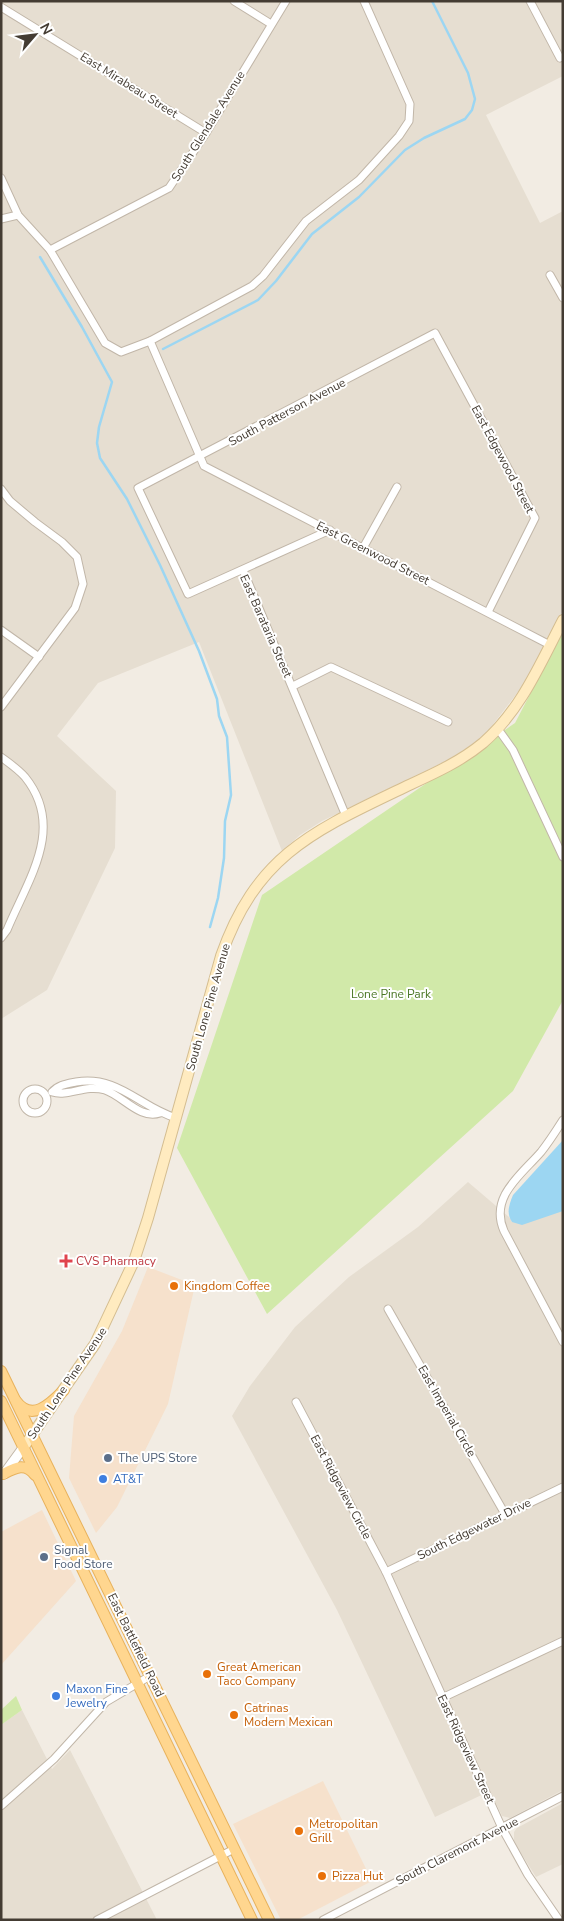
<svg xmlns="http://www.w3.org/2000/svg" width="564" height="1921" font-family="'Nunito Sans',sans-serif">
  <style>
    .residential { fill: #e6ded1 }
    .commercial { fill: #f6e1cc }
    .green { fill: #d1e9a9 }
    .water { fill: #9cd6f2 }
    .lines { fill: none; stroke-linecap: round; stroke-linejoin: round }
    .stream { stroke: #9cd6f2; stroke-width: 2.5 }
    .minor-casing { stroke: #c1b6a8; stroke-width: 9 }
    .tertiary-casing { stroke: #c1b6a8; stroke-width: 11 }
    .secondary-casing { stroke: #d4bd90; stroke-width: 12 }
    .primary-casing { stroke: #e8b25c; stroke-width: 12 }
    .minor { stroke: #fff; stroke-width: 7 }
    .tertiary { stroke: #fff; stroke-width: 9 }
    .secondary { stroke: #ffebc0; stroke-width: 10 }
    .primary { stroke: #ffd68f; stroke-width: 10 }
    .health-dot { fill: #e0444e; stroke: #fff; stroke-width: 2 }
    .food-dot { fill: #e8710a; stroke: #fff; stroke-width: 2 }
    .service-dot { fill: #5c6f8a; stroke: #fff; stroke-width: 2 }
    .shop-dot { fill: #3f7fe0; stroke: #fff; stroke-width: 2 }
    .labels { text-anchor: middle; stroke-width: 4; stroke-linejoin: round; paint-order: stroke }
    .street-label { font-size: 12px; fill: #443c33; stroke: #fff }
    .park-label { font-size: 12px; fill: #4b7725; stroke: #fff }
    .health-label { font-size: 12px; fill: #be3a42; stroke: #fff; text-anchor: start }
    .food-label { font-size: 12px; fill: #c56008; stroke: #fff; text-anchor: start }
    .service-label { font-size: 12px; fill: #4e5e75; stroke: #fff; text-anchor: start }
    .shop-label { font-size: 12px; fill: #366cbe; stroke: #fff; text-anchor: start }
  </style>
  <rect width="100%" height="100%" fill="#f2ece3"/>
  <g class="residential">
    <path d="M1,1H563V76L486,115L540,223L563,211V610L524,684L485,735L465,749L446,761L322,821L300,835L282,851L199,642L98,683L57,736L116,791L115,848L47,990L1,1019Z"/>
    <path d="M468,1182L509,1217L512,1222L563,1211V1790L510,1818L502,1816L490,1791L435,1817L337,1610L232,1416L250,1386L295,1327L349,1277L418,1227Z"/>
    <path d="M22,1710L52,1769L70,1750L157,1920H1V1725Z"/>
    <path d="M563,1803V1864L536,1877L514,1842V1832L517,1828Z"/>
  </g>
  <g class="commercial">
    <path d="M148,1267L195,1285L168,1404L117,1507L96,1533L69,1478L74,1416L122,1331Z"/>
    <path d="M42,1510L76,1581L1,1665V1532Z"/>
    <path d="M323,1781L372,1881L297,1920H281L233,1824Z"/>
  </g>
  <g class="green">
    <path d="M563,631V1000L513,1091L267,1314L177,1148L262,895L515,723Z"/>
    <path d="M16,1696L22,1710L1,1725V1710Z"/>
  </g>
  <path class="water" d="M563,1140V1211L522,1225L512,1222C506,1213 509,1205 513,1195Z"/>
  <g class="lines">
    <g class="stream">
      <path d="M40,257L82,327L112,382L99,427L97,443L100,458L127,499L160,565L199,651L217,699L219,716L227,737L231,795L225,821L224,858L218,898L210,927"/>
      <path d="M163,349L258,300L276,281L312,234L359,197L405,150L424,138L465,119L472,110L475,99L468,73L432,1"/>
    </g>
    <g class="minor-casing">
      <g id="minor">
        <path d="M234,1L271,24"/>
        <path d="M530,1L560,58"/>
        <path d="M1,7L206,133"/>
        <path d="M1,178L18,215L50,250L105,343L121,352L150,341L204,466L550,645"/>
        <path d="M1,219L18,215"/>
        <path d="M50,250L169,188L206,133L286,1"/>
        <path d="M550,275L563,298"/>
        <path d="M150,341L252,286L263,276L306,221L359,180L399,136L409,121L410,104L364,1"/>
        <path d="M1,489L10,501L35,522L62,542L77,557L83,584L75,608L1,707"/>
        <path d="M330,530L188,594L138,488L435,333L535,518L488,612"/>
        <path d="M363,548L397,487"/>
        <path d="M243,570L346,816"/>
        <path d="M1,630L39,657"/>
        <path d="M293,686L331,667L448,722"/>
        <path d="M498,729L513,750L563,857"/>
        <path d="M1,757C9,763 18,769 25,777C66,828 28,879 7,930L1,938"/>
        <circle cx="35" cy="1101" r="12"/>
        <path d="M160,1113C140,1120 123,1096 105,1090C85,1084 69,1097 52,1092C58,1085 66,1084 76,1082C118,1075 140,1107 176,1118"/>
        <path d="M563,1120C556,1131 549,1142 541,1152C521,1175 489,1197 504,1231L563,1342"/>
        <path d="M388,1309L505,1514"/>
        <path d="M296,1402L386,1572L502,1828L528,1875L559,1920"/>
        <path d="M386,1572L563,1487"/>
        <path d="M442,1698L563,1641"/>
        <path d="M1,1806L54,1759L106,1702L150,1676"/>
        <path d="M97,1920L234,1849"/>
        <path d="M323,1920L563,1796"/>
      </g>
    </g>
    <g class="tertiary-casing">
      <path id="tertiary" d="M4,1474L23,1448"/>
    </g>
    <g class="secondary-casing">
      <path id="secondary" d="M23,1448L95,1344L134,1261L148,1218L221,956C257,853 316,830 407,786C433,774 460,762 483,743C521,710 540,664 563,620"/>
    </g>
    <g class="primary-casing">
      <g id="primary">
        <path d="M1,1371L269,1920"/>
        <path d="M1,1401L252,1920"/>
        <path d="M16,1401C32,1423 51,1403 64,1390"/>
        <path d="M3,1474C15,1468 25,1462 35,1475"/>
      </g>
    </g>
    <use href="#minor" class="minor"/>
    <use href="#tertiary" class="tertiary"/>
    <use href="#secondary" class="secondary"/>
    <use href="#primary" class="primary"/>
  </g>
  <path class="health-dot" d="M63.5 1253.5h5v5h5v5h-5v5h-5v-5h-5v-5h5z"/>
  <g class="food-dot">
    <circle cx="174" cy="1286" r="5"/>
    <circle cx="207" cy="1674" r="5"/>
    <circle cx="234" cy="1715" r="5"/>
    <circle cx="299" cy="1831" r="5"/>
    <circle cx="322" cy="1876" r="5"/>
  </g>
  <g class="service-dot">
    <circle cx="108" cy="1458" r="5"/>
    <circle cx="44" cy="1557" r="5"/>
  </g>
  <g class="shop-dot">
    <circle cx="103" cy="1479" r="5"/>
    <circle cx="56" cy="1696" r="5"/>
  </g>
  <g class="labels">
    <g class="street-label">
      <text transform="translate(129 85) rotate(32)" y="4">East Mirabeau Street</text>
      <text transform="translate(208 126) rotate(-58)" y="4">South Glendale Avenue</text>
      <text transform="translate(287 412) rotate(-28)" y="4">South Patterson Avenue</text>
      <text transform="translate(503 459) rotate(62)" y="4">East Edgewood Street</text>
      <text transform="translate(373 553) rotate(27)" y="4">East Greenwood Street</text>
      <text transform="translate(266 626) rotate(66)" y="4">East Barataria Street</text>
      <text transform="translate(208 1007) rotate(-74)" y="4">South Lone Pine Avenue</text>
      <text transform="translate(67 1383) rotate(-56)" y="4">South Lone Pine Avenue</text>
      <text transform="translate(447 1411) rotate(60)" y="4">East Imperial Circle</text>
      <text transform="translate(341 1487) rotate(62)" y="4">East Ridgeview Circle</text>
      <text transform="translate(474 1529) rotate(-26)" y="4">South Edgewater Drive</text>
      <text transform="translate(136 1645) rotate(64)" y="4">East Battlefield Road</text>
      <text transform="translate(466 1749) rotate(65)" y="4">East Ridgeview Street</text>
      <text transform="translate(457 1851) rotate(-27)" y="4">South Claremont Avenue</text>
    </g>
    <g class="park-label">
      <text x="391" y="998">Lone Pine Park</text>
    </g>
    <g class="health-label">
      <text x="76" y="1265">CVS Pharmacy</text>
    </g>
    <g class="food-label">
      <text x="184" y="1290">Kingdom Coffee</text>
      <text x="217" y="1671">Great American<tspan x="217" dy="14">Taco Company</tspan></text>
      <text x="244" y="1712">Catrinas<tspan x="244" dy="14">Modern Mexican</tspan></text>
      <text x="309" y="1828">Metropolitan<tspan x="309" dy="14">Grill</tspan></text>
      <text x="332" y="1880">Pizza Hut</text>
    </g>
    <g class="service-label">
      <text x="118" y="1462">The UPS Store</text>
      <text x="54" y="1554">Signal<tspan x="54" dy="14">Food Store</tspan></text>
    </g>
    <g class="shop-label">
      <text x="113" y="1483">AT&amp;T</text>
      <text x="66" y="1693">Maxon Fine<tspan x="66" dy="14">Jewelry</tspan></text>
    </g>
  </g>
  <rect width="564" height="1921" fill="none" stroke="#443c33" stroke-width="5"/>
  <g transform="translate(35 35) rotate(62)" stroke="#ffffff" stroke-width="4" paint-order="stroke">
  <path d="M0-4L9 19L0 12L-9 19Z" fill="#443c33"/>
  <text y="-8" font-size="14" font-weight="bold" text-anchor="middle" fill="#443c33">N</text>
  </g>
</svg>
